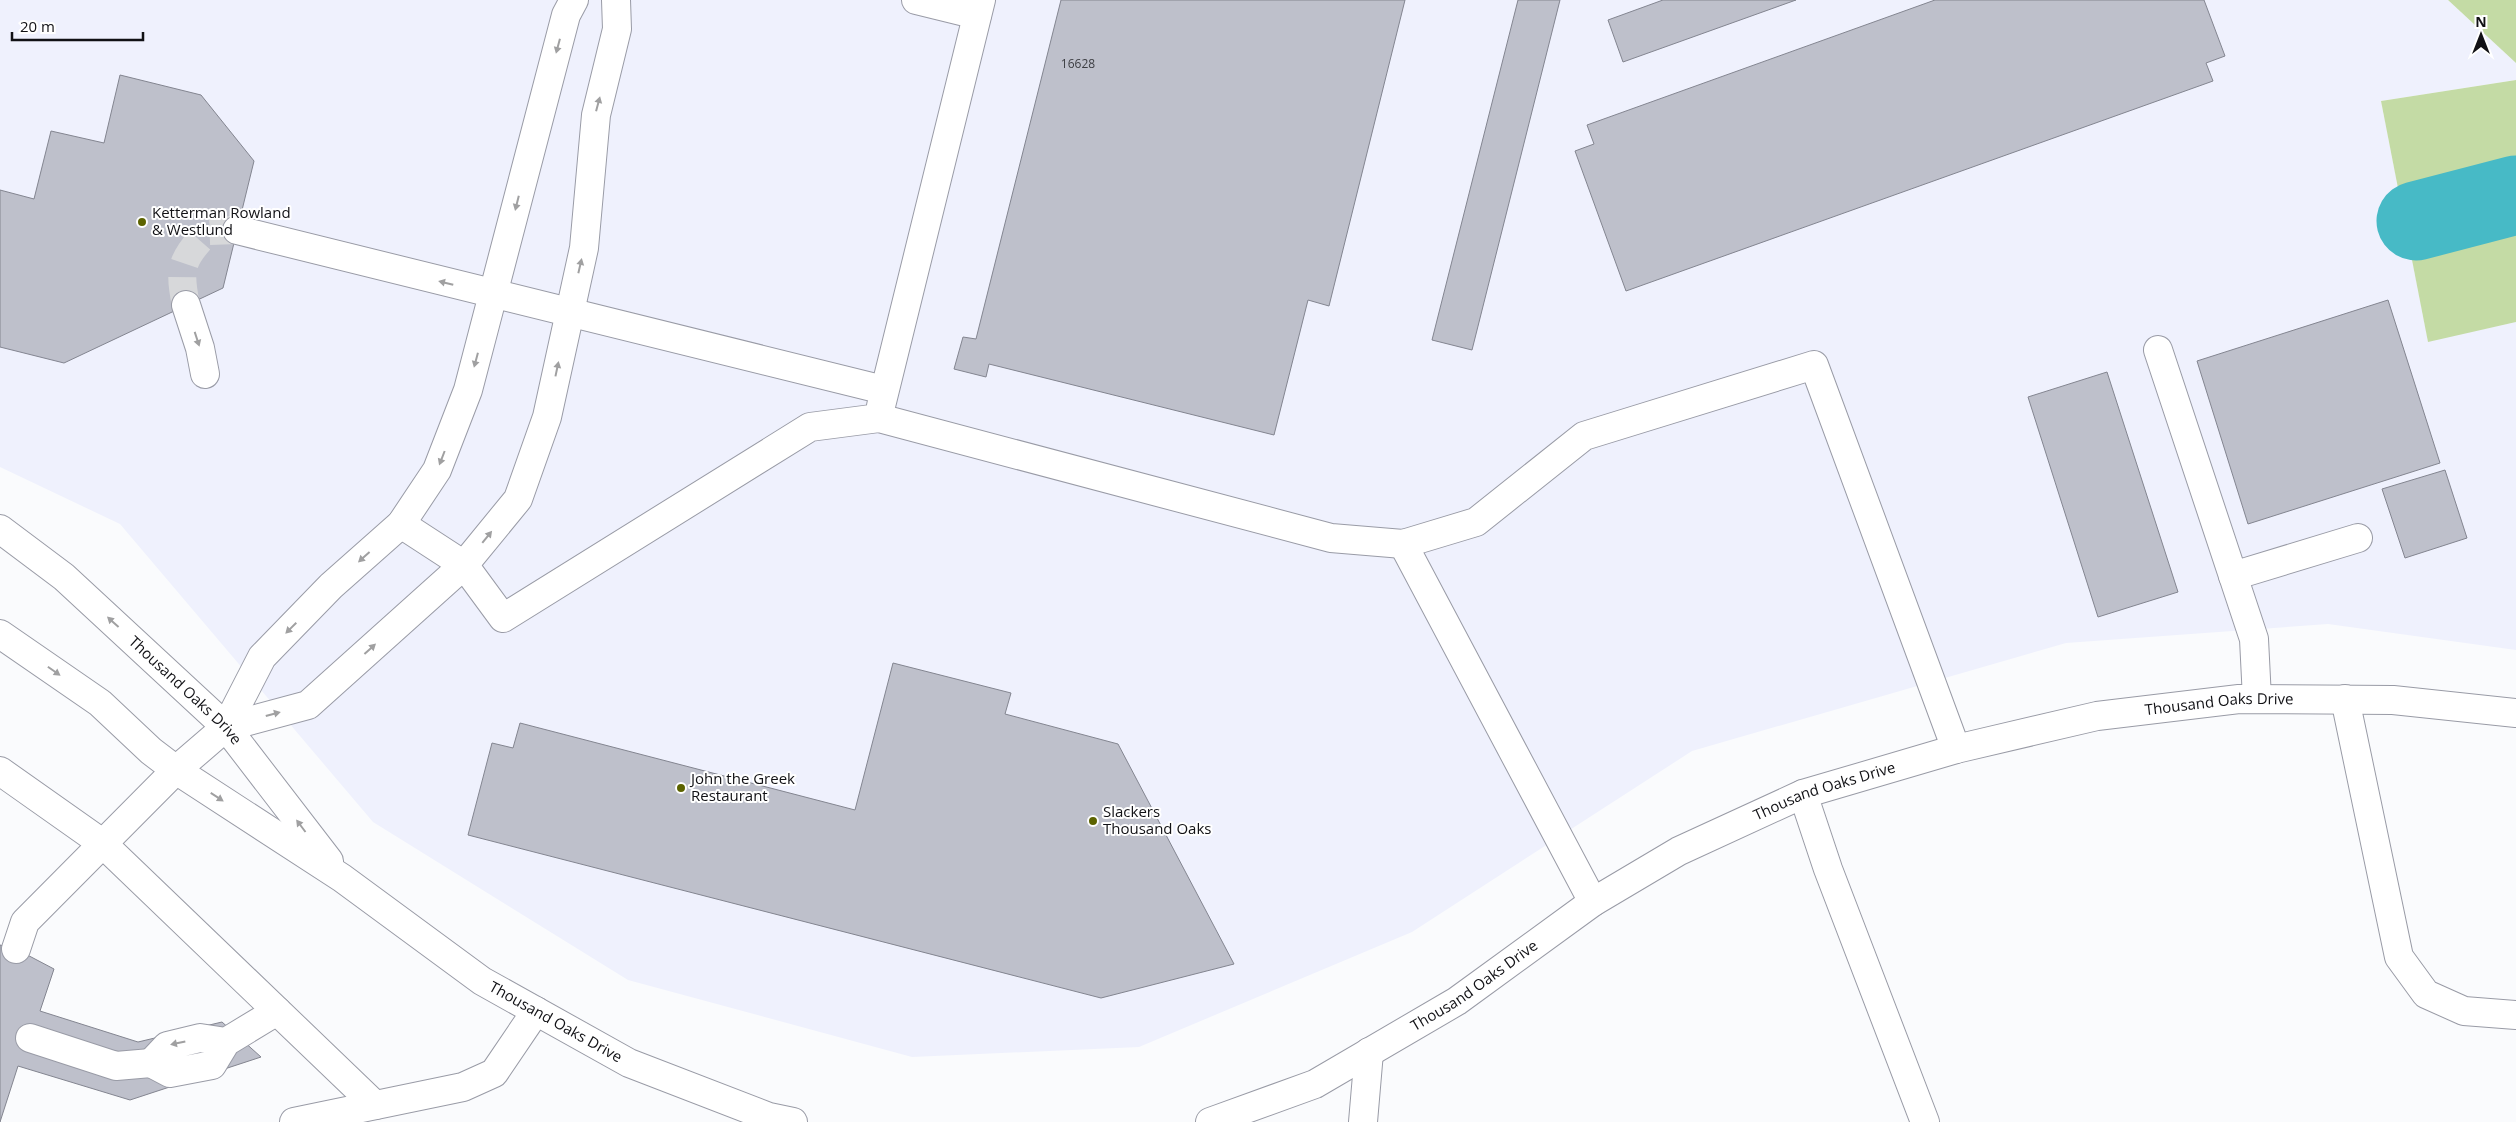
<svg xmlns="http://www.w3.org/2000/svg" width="2516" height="1122" font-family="'Open Sans',sans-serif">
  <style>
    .built { fill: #eff1fd }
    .green { fill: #c4dba5 }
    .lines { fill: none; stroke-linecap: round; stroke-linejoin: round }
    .river { stroke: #47bac6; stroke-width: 79 }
    .building { fill: #bec0cb; stroke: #838590 }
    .minor-tunnel { stroke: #d7d8da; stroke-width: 28; stroke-dasharray: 28 14; stroke-linecap: butt }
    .minor-casing { stroke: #999ba6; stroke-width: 30 }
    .major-casing { stroke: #999ba6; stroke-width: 30 }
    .minor { stroke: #fff; stroke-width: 28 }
    .major { stroke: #fff; stroke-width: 28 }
    .oneway { fill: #a0a0a1 }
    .poi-dot { fill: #5c6300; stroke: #fff; stroke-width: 2 }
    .labels { text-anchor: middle; stroke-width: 4; stroke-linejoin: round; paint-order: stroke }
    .number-label { font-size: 12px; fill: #3c3d42 }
    .poi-label { font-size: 15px; fill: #111115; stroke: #fff; text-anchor: start }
    .street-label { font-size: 15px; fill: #111115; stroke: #fff }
  </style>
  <rect width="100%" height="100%" fill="#fafbfd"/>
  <path class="built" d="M0,0H2448L2516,63V80L2381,101L2428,341L2516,322V650L2328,624L2066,643L1692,751L1412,932L1139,1047L912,1057L628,980L373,822L120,524L0,467Z"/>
  <g class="green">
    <path d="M2448,0H2516V63Z"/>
    <path d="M2516,80V322L2428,342L2381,101Z"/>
  </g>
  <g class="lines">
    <path class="river" d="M2416,221L2516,195"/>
  </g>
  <g class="building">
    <path d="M1061,0H1405L1329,306L1308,300L1274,435L989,364L986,377L954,369L963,337L976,339Z"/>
    <path d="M1518,0H1560L1472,350L1432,340Z"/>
    <path d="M1663,0H1796L1623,62L1608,20Z"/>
    <path d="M1935,0H2204L2225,56L2206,63L2213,81L1626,291L1575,151L1594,144L1587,125Z"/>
    <path d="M120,75L201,95L254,161L223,288L64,363L0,347V190L34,199L51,131L104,143Z"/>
    <path d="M2388,300L2440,463L2248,524L2197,361Z"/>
    <path d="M2107,372L2178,592L2098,617L2028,397Z"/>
    <path d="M2445,470L2467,538L2405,558L2382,489Z"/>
    <path d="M893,663L1011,693L1005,714L1118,744L1234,964L1101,998L468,835L492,743L513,748L520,723L855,810Z"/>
    <path d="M0,945L16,949L54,969L40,1011L138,1042L222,1022L261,1057L130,1100L18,1066L0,1122Z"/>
  </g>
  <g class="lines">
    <path class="minor-tunnel" d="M186,305C178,267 182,259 208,231L237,230"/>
    <g class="minor-casing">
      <g id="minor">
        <path d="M916,0L977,15"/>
        <path d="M237,230L884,390"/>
        <path d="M186,305L200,348L205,374"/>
        <path d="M2158,350L2254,639L2257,699"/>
        <path d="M881,406L981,0"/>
        <path d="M401,524L464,565L503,618L810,427L879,418L1331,538L1403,544L1476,522L1584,436L1814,365L1956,749"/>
        <path d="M1403,544L1593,902"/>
        <path d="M2233,576L2358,538"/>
        <path d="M2345,699L2399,957L2426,994L2464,1011L2516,1015"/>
        <path d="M226,727L308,705L464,565L518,499L547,417L584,248L596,115L617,29L616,0"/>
        <path d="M0,771L102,843L375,1105"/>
        <path d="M1803,794L1828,869L1925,1122"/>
        <path d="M16,949L25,922L176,770L226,727L262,657L331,586L401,524L437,470L468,390L566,15L574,0"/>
        <path d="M30,1038L116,1066L151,1063"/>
        <path d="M226,1042L200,1038L167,1046L151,1063L170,1073L212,1065L226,1042L277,1011"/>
        <path d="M294,1122L463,1087L494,1073L536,1011"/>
        <path d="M1363,1122L1369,1052"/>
      </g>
    </g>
    <g class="major-casing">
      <g id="major">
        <path id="s1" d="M0,529L64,577L226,727L329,861"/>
        <path id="s2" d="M0,634L100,703L151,751L176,770L342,878L482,981L629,1063L769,1117L793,1122"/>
        <path id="s3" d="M1210,1122L1315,1084L1457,1001L1593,902L1679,851L1803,794L1956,749L2097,716L2239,699L2393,700L2516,713"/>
      </g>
    </g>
    <use href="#minor" class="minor"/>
    <use href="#major" class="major"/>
  </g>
  <defs><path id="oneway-solid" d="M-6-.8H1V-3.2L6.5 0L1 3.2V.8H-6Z" transform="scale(1.25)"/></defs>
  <g class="oneway">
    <use href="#oneway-solid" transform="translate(558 46) rotate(105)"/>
    <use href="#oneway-solid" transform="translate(598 104) rotate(-75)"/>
    <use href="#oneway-solid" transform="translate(517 203) rotate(104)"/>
    <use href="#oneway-solid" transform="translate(580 266) rotate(-77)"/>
    <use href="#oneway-solid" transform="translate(446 283) rotate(-166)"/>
    <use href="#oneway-solid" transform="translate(197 339) rotate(72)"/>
    <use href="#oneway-solid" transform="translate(476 360) rotate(105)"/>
    <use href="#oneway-solid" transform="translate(557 369) rotate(-78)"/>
    <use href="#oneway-solid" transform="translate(442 458) rotate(111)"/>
    <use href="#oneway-solid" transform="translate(487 537) rotate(-51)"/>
    <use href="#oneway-solid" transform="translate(364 557) rotate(138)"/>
    <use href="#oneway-solid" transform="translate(113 622) rotate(-138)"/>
    <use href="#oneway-solid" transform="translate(291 628) rotate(135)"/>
    <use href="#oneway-solid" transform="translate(370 649) rotate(-42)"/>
    <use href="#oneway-solid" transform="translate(54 671) rotate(35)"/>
    <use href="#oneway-solid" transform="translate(273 714) rotate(-15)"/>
    <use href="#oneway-solid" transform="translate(217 797) rotate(33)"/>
    <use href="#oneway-solid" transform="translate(301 826) rotate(-127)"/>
    <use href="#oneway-solid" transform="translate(178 1043) rotate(168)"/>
  </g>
  <g class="poi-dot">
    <circle cx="142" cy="222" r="5"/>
    <circle cx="681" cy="788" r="5"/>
    <circle cx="1093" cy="821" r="5"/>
  </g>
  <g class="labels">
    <g class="number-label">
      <text x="1078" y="68">16628</text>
    </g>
    <g class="poi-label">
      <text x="152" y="218">Ketterman Rowland<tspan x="152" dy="17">&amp; Westlund</tspan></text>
      <text x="691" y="784">John the Greek<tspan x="691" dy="17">Restaurant</tspan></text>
      <text x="1103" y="817">Slackers<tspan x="1103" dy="17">Thousand Oaks</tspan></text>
    </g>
    <g class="street-label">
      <text dy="5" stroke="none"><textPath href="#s1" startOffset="246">Thousand Oaks Drive</textPath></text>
      <text dy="5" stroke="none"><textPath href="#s3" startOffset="1108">Thousand Oaks Drive</textPath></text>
      <text dy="5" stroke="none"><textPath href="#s3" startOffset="702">Thousand Oaks Drive</textPath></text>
      <text dy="5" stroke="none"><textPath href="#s3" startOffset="299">Thousand Oaks Drive</textPath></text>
      <text dy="5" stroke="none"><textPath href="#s2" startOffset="679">Thousand Oaks Drive</textPath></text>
    </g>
  </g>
  <g transform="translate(2481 35)" stroke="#ffffff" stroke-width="4" paint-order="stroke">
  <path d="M0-4L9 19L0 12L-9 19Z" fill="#111115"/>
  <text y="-8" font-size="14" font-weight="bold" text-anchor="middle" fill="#111115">N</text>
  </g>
  <path d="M12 32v8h131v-8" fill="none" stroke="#111115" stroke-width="2.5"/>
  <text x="20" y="32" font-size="15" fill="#111115" stroke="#ffffff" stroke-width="4" paint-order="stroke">20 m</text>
</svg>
